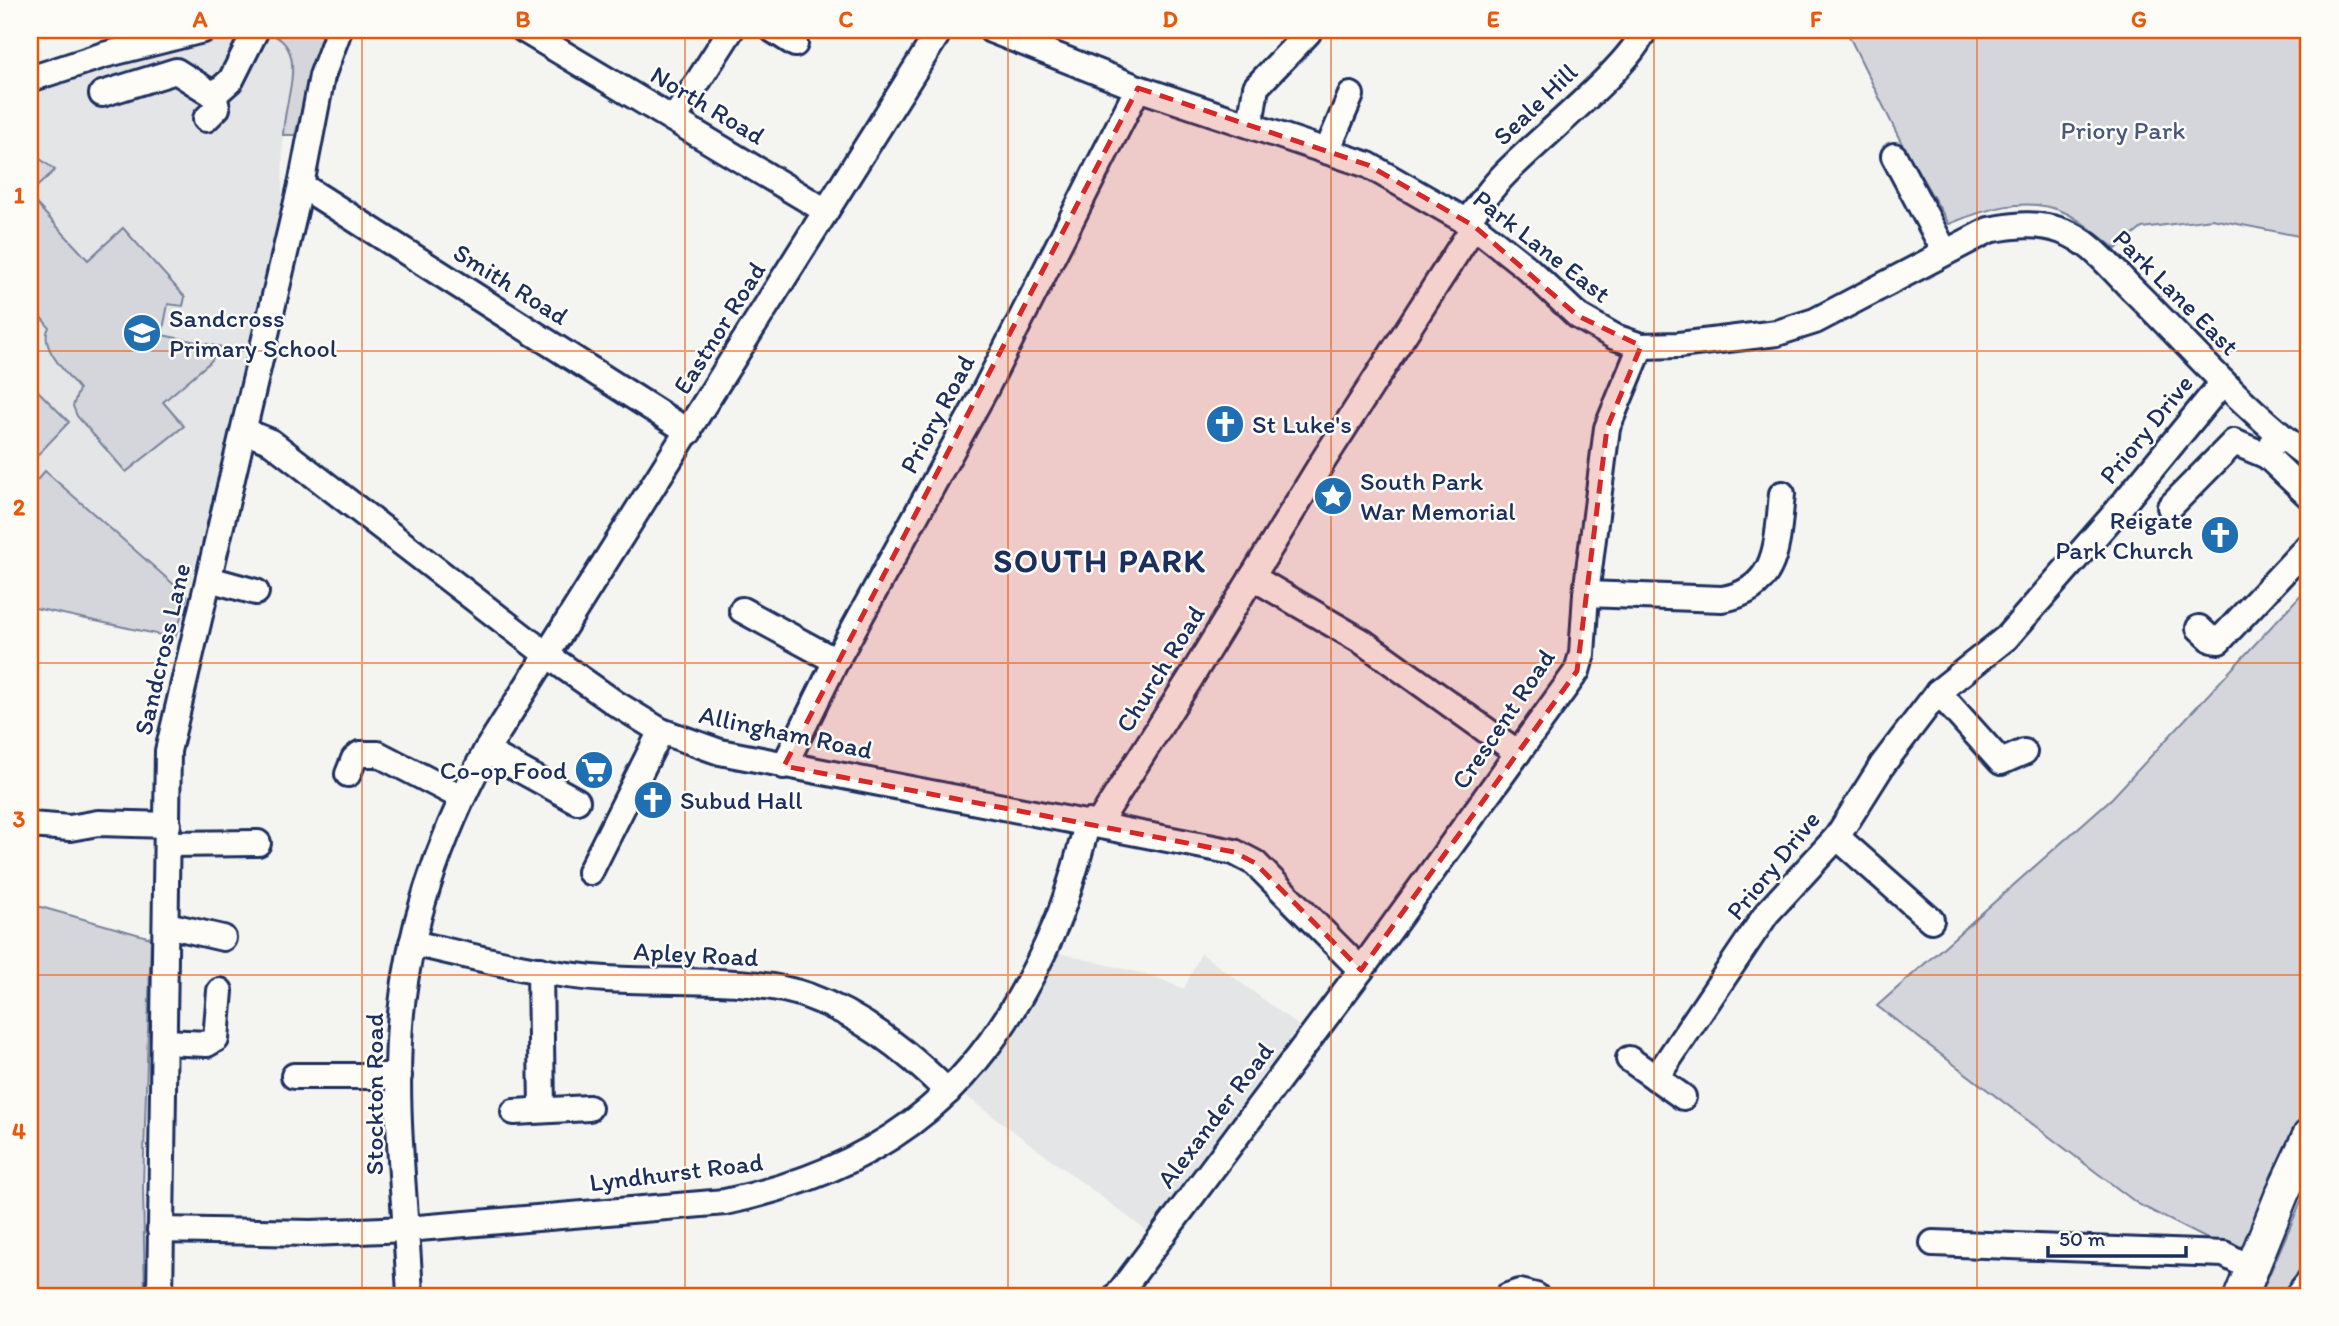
<svg xmlns="http://www.w3.org/2000/svg" width="2339" height="1326" font-family="Itim,sans-serif">
  <style>
    .built { fill: #e4e5e6 }
    .green { fill: #d4d6db; stroke: #78829c; stroke-width: 2 }
    .lines { fill: none; stroke-linecap: round; stroke-linejoin: round }
    .minor-casing { stroke: #1b2f5e; stroke-width: 30 }
    .major-casing { stroke: #1b2f5e; stroke-width: 37 }
    .minor { stroke: #fdfcf7; stroke-width: 24 }
    .major { stroke: #fdfcf7; stroke-width: 32 }
    .marked { fill: #d62828; fill-opacity: 0.2; stroke: #d62828; stroke-width: 5; stroke-dasharray: 14 9; stroke-linejoin: round }
    .grid { fill: none; stroke: #e8590c; stroke-width: 2; stroke-opacity: 0.55 }
    .labels { text-anchor: middle; stroke-width: 5; stroke-linejoin: round; paint-order: stroke }
    .street-label { font-size: 26px; fill: #1b2f5e; stroke: #fdfcf7 }
    .park-label { font-size: 26px; fill: #49597d; stroke: #fdfcf7 }
    .poi-label { font-size: 26px; fill: #1b2f5e; stroke: #fdfcf7; text-anchor: start }
    .district-label { font-size: 33px; font-weight: bold; letter-spacing: 2px; fill: #1b2f5e; stroke: #fdfcf7 }
    .neatline { fill: none; stroke: #e8590c; stroke-width: 2.5 }
    .grid-label { font-size: 23px; text-anchor: middle; font-weight: bold; fill: #e8590c }
  </style>
  <rect width="100%" height="100%" fill="#f4f4f1"/>
  <filter id="ink" filterUnits="userSpaceOnUse"><feTurbulence type="fractalNoise" baseFrequency=".0143" numOctaves="2"/><feDisplacementMap in="SourceGraphic" scale="14" xChannelSelector="R" yChannelSelector="G"/><feConvolveMatrix kernelMatrix="1 2 1 2 8 2 1 2 1" color-interpolation-filters="sRGB"/></filter>
  <g filter="url(#ink)">
    <g class="built">
      <path d="M260,31L276,34L288,44L294,59L283,125L282,207L236,412L187,596L46,471L30,488V87L206,39Z"/>
      <path d="M1059,953L1153,976L1184,989L1201,953L1299,1026L1147,1231L966,1096L1028,1014Z"/>
    </g>
    <g class="green">
      <path d="M263,30H323L295,135H283C284,96 314,41 260,31Z"/>
      <path d="M1846,30H2309V238L2212,219L2142,228L2116,249C2100,237 2084,222 2066,213C2028,195 1985,209 1949,224L1901,142Z"/>
      <path d="M35,155L55,170L30,193V160Z"/>
      <path d="M30,197L88,260L123,228L185,297L183,306L168,304L162,335L221,347L210,362L163,402L184,426L126,472L77,416L73,406L79,389C67,373 38,347 49,327L30,304V290L39,281L30,271Z"/>
      <path d="M30,383L69,422L30,463Z"/>
      <path d="M45,471L187,596L175,638L30,607V488Z"/>
      <path d="M2309,586V1122L2251,1247L2227,1249L2138,1204L1877,1006L2112,798Z"/>
      <path d="M30,904L151,938L143,1185L145,1296H30Z"/>
      <path d="M2309,1183V1265L2287,1296H2260Z"/>
    </g>
    <g class="lines">
      <g class="minor-casing">
        <g id="minor">
          <path d="M524,30L826,211"/>
          <path d="M773,30L795,44"/>
          <path d="M991,30L1138,88L1368,165L1474,226L1526,267L1578,316L1615,337L1641,346L1679,345L1777,333L1815,321L1989,230C2013,225 2038,222 2062,231C2092,241 2113,271 2135,292C2192,348 2244,410 2309,457"/>
          <path d="M30,79L104,55L203,30"/>
          <path d="M102,94L176,71L214,95L231,80L256,30"/>
          <path d="M206,119L217,108L214,95"/>
          <path d="M674,119L731,30"/>
          <path d="M1250,125L1256,87L1308,33"/>
          <path d="M1327,151L1351,95"/>
          <path d="M1894,156L1945,252"/>
          <path d="M301,185L689,432"/>
          <path d="M1467,221C1478,207 1488,192 1501,178C1531,145 1632,66 1644,30"/>
          <path d="M244,431L271,442L547,655L615,703L661,731L720,752L1234,852L1255,863L1361,970"/>
          <path d="M2272,444L2267,456L2309,496"/>
          <path d="M2170,507L2234,442L2267,456"/>
          <path d="M1252,577L1363,642L1518,753"/>
          <path d="M209,579L256,592"/>
          <path d="M1586,594L1722,599C1780,590 1777,540 1782,494"/>
          <path d="M742,610L836,661"/>
          <path d="M2199,628L2212,640L2219,641L2309,545"/>
          <path d="M1938,692L2001,762L2024,752"/>
          <path d="M486,751L577,801"/>
          <path d="M784,766L836,661L985,390L1138,88"/>
          <path d="M348,774L354,759L360,754H378L461,797"/>
          <path d="M1098,824L1190,679L1323,461L1474,226"/>
          <path d="M30,825L70,828L98,823L168,825"/>
          <path d="M1837,837L1931,920"/>
          <path d="M168,844L258,843"/>
          <path d="M590,872L661,731"/>
          <path d="M167,925L223,938"/>
          <path d="M412,943C476,957 541,975 606,979C665,983 755,976 808,996C861,1015 909,1053 948,1092"/>
          <path d="M540,970L542,1110"/>
          <path d="M165,1042L207,1044L216,1039L220,991"/>
          <path d="M1629,1059L1683,1097"/>
          <path d="M294,1076H399"/>
          <path d="M1656,1078L1767,913L1837,837L1883,764L1938,692L2006,638L2112,517L2223,382"/>
          <path d="M514,1112L589,1108"/>
          <path d="M160,1230L311,1233L407,1229L725,1202C894,1166 989,1083 1056,924C1070,891 1078,856 1088,822"/>
          <path d="M1933,1243L2224,1254L2252,1269"/>
          <path d="M160,1296L168,751L301,185L322,76L339,30"/>
          <path d="M410,1296C406,1203 392,1106 401,1013C410,920 442,833 486,751L940,30"/>
          <path d="M1117,1296L1361,970L1577,671L1582,654L1586,594L1607,428L1641,346"/>
          <path d="M1508,1296L1520,1292L1536,1296"/>
          <path d="M2297,1296L2309,1281"/>
        </g>
      </g>
      <g class="major-casing">
        <path id="major" d="M2241,1296L2282,1194L2309,1136"/>
      </g>
      <use href="#minor" class="minor"/>
      <use href="#major" class="major"/>
    </g>
  </g>
  <path class="marked" d="M1138,88L1368,165L1474,226L1578,316L1641,346L1607,428L1577,671L1361,970L1255,863L1234,852L784,766Z"/>
  <path class="grid" d="M362,30V1296M685,30V1296M1008,30V1296M1331,30V1296M1654,30V1296M1977,30V1296M30,351H2309M30,663H2309M30,975H2309"/>
  <defs>
    <g id="school-disc" transform="scale(2.0125)"><circle r="9.5" fill="#1f6fb2" stroke="#fdfcf7"/><path d="M0-5L7-2L0 1L-7-2ZM-4 1L0 2.5L4 1V4Q0 6-4 4Z" fill="#fff"/></g>
    <g id="church-disc" transform="scale(2.0125)"><circle r="9.5" fill="#1f6fb2" stroke="#fdfcf7"/><path d="M-1.2-6h2.4v3.5h3.3v2.4h-3.3V6h-2.4V-.1h-3.3v-2.4h3.3Z" fill="#fff"/></g>
    <g id="sight-disc" transform="scale(2.0125)"><circle r="9.5" fill="#1f6fb2" stroke="#fdfcf7"/><path d="M0-6L1.8-2.2L6-1.7L2.9 1.2L3.7 5.4L0 3.3L-3.7 5.4L-2.9 1.2L-6-1.7L-1.8-2.2Z" fill="#fff"/></g>
    <g id="supermarket-disc" transform="scale(2.0125)"><circle r="9.5" fill="#1f6fb2" stroke="#fdfcf7"/><path d="M-6-5.5h2.5l.6 2H6L4.5 2H-2.5L-4.4-4H-6ZM-1.5 3.2a1.3 1.3 0 1 0 .1 0ZM3 3.2a1.3 1.3 0 1 0 .1 0Z" fill="#fff"/></g>
  </defs>
  <g fill-rule="evenodd">
    <use href="#school-disc" x="142" y="333"/>
    <use href="#church-disc" x="1225" y="424"/>
    <use href="#sight-disc" x="1333" y="496"/>
    <use href="#church-disc" x="2220" y="535"/>
    <use href="#supermarket-disc" x="594" y="770"/>
    <use href="#church-disc" x="653" y="800"/>
  </g>
  <g class="labels">
    <g class="street-label">
      <text transform="translate(1535 104) rotate(-44)" y="9">Seale Hill</text>
      <text transform="translate(708 105) rotate(31)" y="9">North Road</text>
      <text transform="translate(1542 246) rotate(38)" y="9">Park Lane East</text>
      <text transform="translate(511 284) rotate(32)" y="9">Smith Road</text>
      <text transform="translate(2176 292) rotate(45)" y="9">Park Lane East</text>
      <text transform="translate(719 328) rotate(-58)" y="9">Eastnor Road</text>
      <text transform="translate(937 414) rotate(-62)" y="9">Priory Road</text>
      <text transform="translate(2146 429) rotate(-51)" y="9">Priory Drive</text>
      <text transform="translate(162 649) rotate(-77)" y="9">Sandcross Lane</text>
      <text transform="translate(1160 669) rotate(-58)" y="9">Church Road</text>
      <text transform="translate(1503 719) rotate(-56)" y="9">Crescent Road</text>
      <text transform="translate(786 732) rotate(12)" y="9">Allingham Road</text>
      <text transform="translate(1773 865) rotate(-51)" y="9">Priory Drive</text>
      <text transform="translate(696 954) rotate(3)" y="9">Apley Road</text>
      <text transform="translate(374 1094) rotate(-90)" y="9">Stockton Road</text>
      <text transform="translate(1215 1115) rotate(-53)" y="9">Alexander Road</text>
      <text transform="translate(676 1172) rotate(-7)" y="9">Lyndhurst Road</text>
    </g>
    <g class="park-label">
      <text x="2123" y="139">Priory Park</text>
    </g>
    <g class="poi-label">
      <text x="169" y="327">Sandcross<tspan x="169" dy="30">Primary School</tspan></text>
      <text x="1252" y="433">St Luke's</text>
      <text x="1360" y="490">South Park<tspan x="1360" dy="30">War Memorial</tspan></text>
      <text x="2193" y="529" text-anchor="end">Reigate<tspan x="2193" dy="30">Park Church</tspan></text>
      <text x="567" y="779" text-anchor="end">Co-op Food</text>
      <text x="680" y="809">Subud Hall</text>
    </g>
    <g class="district-label">
      <text x="1100" y="572">SOUTH PARK</text>
    </g>
  </g>
  <rect width="2339" height="1326" fill="none" stroke="#fdfcf7" stroke-width="77"/>
  <path d="M2048 1246v10h138v-10" fill="none" stroke="#1b2f5e" stroke-width="3.5"/>
  <text x="2059" y="1246" font-size="21" fill="#1b2f5e" stroke="#fdfcf7" stroke-width="5" paint-order="stroke">50 m</text>
  <rect x="38" y="38" width="2262" height="1250" class="neatline"/>
  <g class="grid-label">
    <text x="200" y="27">A</text>
    <text x="523" y="27">B</text>
    <text x="846" y="27">C</text>
    <text x="1170" y="27">D</text>
    <text x="1493" y="27">E</text>
    <text x="1816" y="27">F</text>
    <text x="2139" y="27">G</text>
    <text x="19" y="203">1</text>
    <text x="19" y="515">2</text>
    <text x="19" y="827">3</text>
    <text x="19" y="1139">4</text>
  </g>
</svg>
